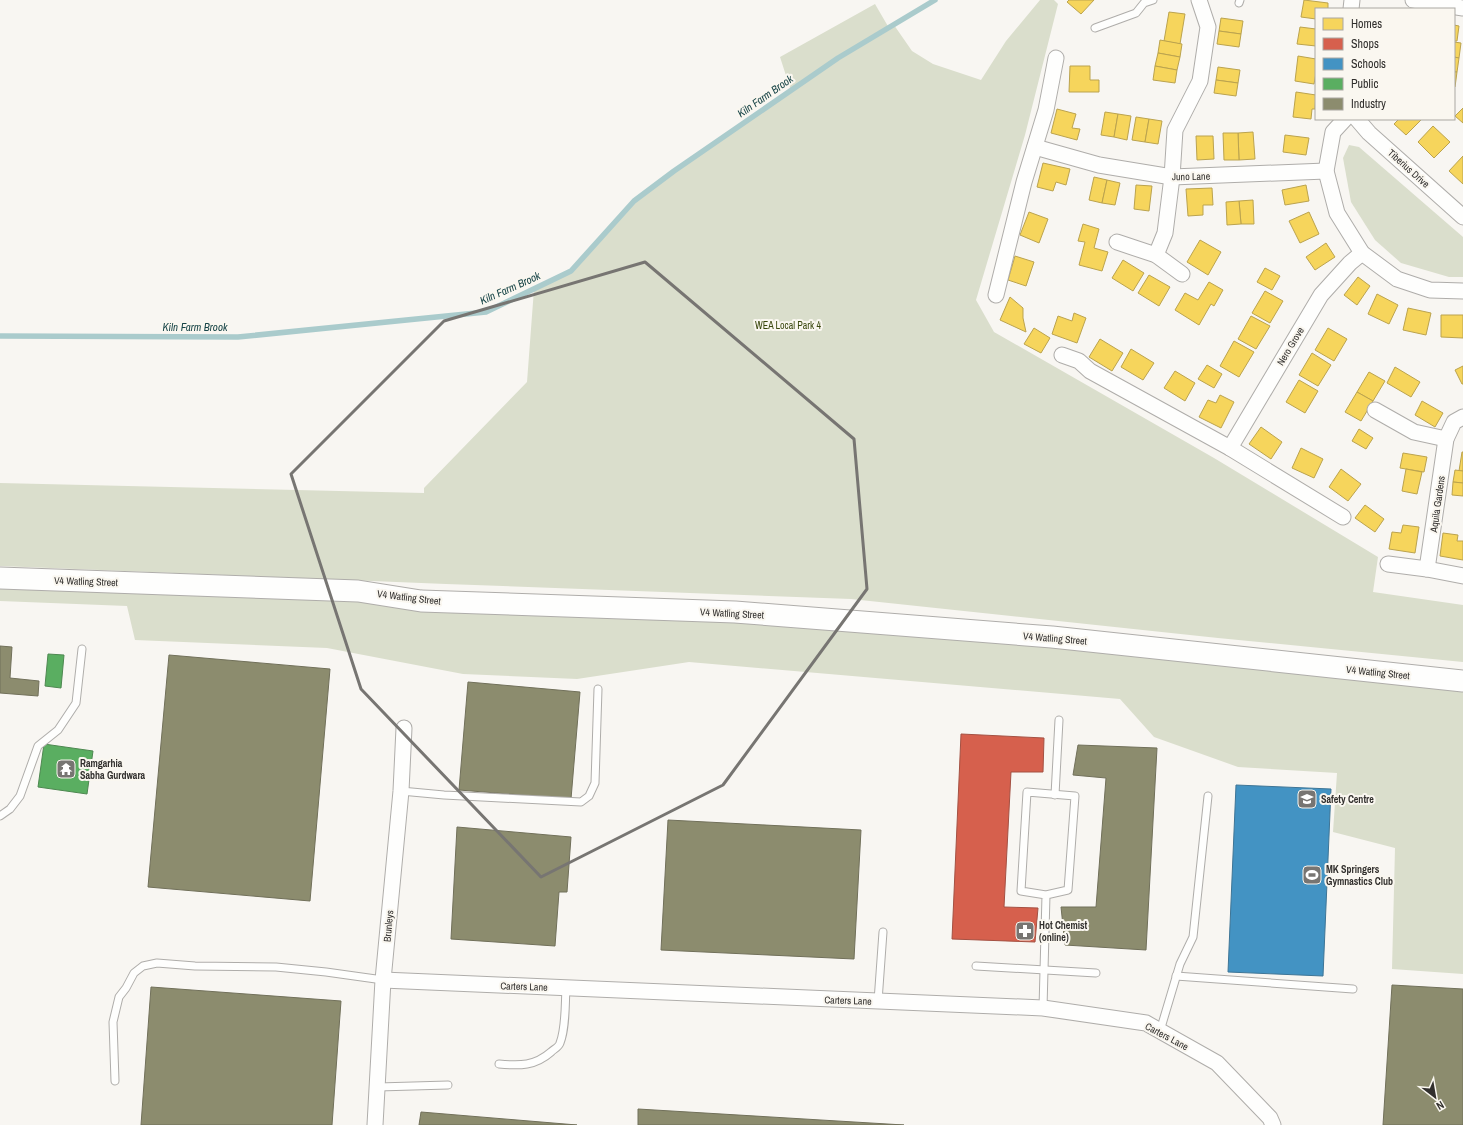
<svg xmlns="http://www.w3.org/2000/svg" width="1463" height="1125" font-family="'Archivo Narrow',sans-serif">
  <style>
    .green { fill: #dadecc }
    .homes { fill: #f6d55c; stroke: #bba34e }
    .shops { fill: #d6604d; stroke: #a45143 }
    .schools { fill: #4393c3; stroke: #3e7596 }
    .public { fill: #5aae61; stroke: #4e8851 }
    .industry { fill: #8c8c6e; stroke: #71705a }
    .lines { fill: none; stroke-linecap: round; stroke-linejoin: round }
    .stream { stroke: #aacbcc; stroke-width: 5.5 }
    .lane-casing { stroke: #afadaa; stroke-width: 9 }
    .street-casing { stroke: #afadaa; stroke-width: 17 }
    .secondary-casing { stroke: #afadaa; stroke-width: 23 }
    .lane { stroke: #fefefd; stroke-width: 7 }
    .street { stroke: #fefefd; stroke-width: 15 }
    .secondary { stroke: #fefefd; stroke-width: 21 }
    .marked { fill: none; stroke: #777572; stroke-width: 3; stroke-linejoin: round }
    .labels { text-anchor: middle; stroke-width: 4; stroke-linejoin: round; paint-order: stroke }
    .street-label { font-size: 10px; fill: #312f2d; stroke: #faf7f0 }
    .park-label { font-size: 10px; fill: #39470c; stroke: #faf7f0 }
    .poi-label { font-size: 10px; font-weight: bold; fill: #312f2d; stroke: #faf7f0; text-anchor: start }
    .water-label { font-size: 11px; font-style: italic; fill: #174447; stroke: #faf7f0 }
  </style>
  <rect width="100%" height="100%" fill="#f8f6f2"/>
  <g class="green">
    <path d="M1040,0H1054L1058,4L1025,135L976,300L994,332L1214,458L1378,557L1373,592L1463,605V662L1218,638L851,599L446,584L0,566V483L424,493V488L527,382L534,289L571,271L634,201L791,91L780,57L875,4L889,28L894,25L912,51L933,64L981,80L1006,41Z"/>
    <path d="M1349,145L1359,147L1463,237V277H1449L1401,263L1375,240L1351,202L1343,158Z"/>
    <path d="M0,579L735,612L1463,681V974L1392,969L1395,848L1333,832L1337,773L1238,767L1154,737L1120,699L689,662L577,679L463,674L327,648L135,640L127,606L0,601Z"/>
  </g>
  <g class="homes">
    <path d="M1069,0H1094L1081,14L1067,2Z"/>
    <path d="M1304,0L1328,3V9H1316V19L1301,17Z"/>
    <path d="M1169,12L1185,14L1180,44L1164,41Z"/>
    <path d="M1221,18L1243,21L1241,34L1219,31Z"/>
    <path d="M1454,25L1459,26L1457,41H1454Z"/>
    <path d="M1300,27L1316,29V46L1297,44Z"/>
    <path d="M1219,31L1241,34L1239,47L1217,44Z"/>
    <path d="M1160,40L1182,44L1180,57L1158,53Z"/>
    <path d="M1454,42L1461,43L1459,58L1454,57Z"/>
    <path d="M1158,53L1180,57L1177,70L1155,66Z"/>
    <path d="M1298,56L1316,59V73L1314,84L1295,81Z"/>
    <path d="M1454,57L1459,58L1457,72H1454Z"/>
    <path d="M1070,66H1090V80H1099V92H1069Z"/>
    <path d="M1155,66L1177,70L1175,83L1153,80Z"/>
    <path d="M1218,67L1240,70L1238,83L1216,80Z"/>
    <path d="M1454,72H1457L1455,87L1454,86Z"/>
    <path d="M1216,80L1238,83L1236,96L1214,93Z"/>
    <path d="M1296,92L1316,95L1315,109H1312L1311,119L1293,117Z"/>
    <path d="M1463,108V123L1455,116Z"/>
    <path d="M1057,109L1076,114L1072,128L1080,129L1077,140L1051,133Z"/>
    <path d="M1105,112L1118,114L1114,137L1101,135Z"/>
    <path d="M1118,114L1131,116L1127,140L1114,137Z"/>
    <path d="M1136,117L1149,119L1145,142L1132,140Z"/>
    <path d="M1149,119L1162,121L1158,144L1145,142Z"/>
    <path d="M1399,119H1422L1406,135L1394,124Z"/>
    <path d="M1433,126L1450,142L1434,158L1418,142Z"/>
    <path d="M1253,132L1255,159L1239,160L1238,133Z"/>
    <path d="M1223,133H1238L1239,160H1224Z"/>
    <path d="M1285,135L1309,138L1306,155L1283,152Z"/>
    <path d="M1196,136H1213L1214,159L1197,160Z"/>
    <path d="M1463,156V184L1449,171Z"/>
    <path d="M1043,163L1070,169L1066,185L1056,182L1053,191L1037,187Z"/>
    <path d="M1094,177L1107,180L1102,203L1089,200Z"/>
    <path d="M1107,180L1120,183L1115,205L1102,203Z"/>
    <path d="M1136,185L1152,186L1149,211L1134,209Z"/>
    <path d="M1306,185L1309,201L1285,205L1282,190Z"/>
    <path d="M1212,188L1213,205H1203V215L1188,216L1186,189Z"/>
    <path d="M1253,200L1254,224H1241L1239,201Z"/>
    <path d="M1239,201L1241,224L1227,225L1226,202Z"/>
    <path d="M1029,212L1048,219L1039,243L1020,235Z"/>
    <path d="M1309,212L1319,234L1300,243L1289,221Z"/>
    <path d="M1083,224L1099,229L1094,248L1108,252L1102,271L1079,265L1085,242L1078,241Z"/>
    <path d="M1200,240L1221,252L1208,275L1187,262Z"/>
    <path d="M1326,243L1335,257L1315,270L1306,257Z"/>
    <path d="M1015,256L1034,262L1026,286L1008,280Z"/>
    <path d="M1123,260L1144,273L1133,291L1112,278Z"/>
    <path d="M1265,268L1280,276L1272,290L1257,282Z"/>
    <path d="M1149,275L1170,287L1159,306L1138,293Z"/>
    <path d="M1358,277L1370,286L1357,305L1344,295Z"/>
    <path d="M1209,282L1223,290L1214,306L1211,304L1199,325L1175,310L1185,293L1198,300Z"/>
    <path d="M1265,291L1283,301L1270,323L1252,313Z"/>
    <path d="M1377,294L1398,305L1389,324L1368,314Z"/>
    <path d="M1010,297L1023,308V318L1026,332L1000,320Z"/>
    <path d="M1408,308L1431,313L1426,335L1403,330Z"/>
    <path d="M1074,313L1086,318L1077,343L1052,334L1058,316L1072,321Z"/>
    <path d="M1441,315H1463V338L1441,337Z"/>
    <path d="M1251,316L1270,326L1256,349L1238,339Z"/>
    <path d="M1034,328L1050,338L1041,353L1024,344Z"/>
    <path d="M1328,328L1347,339L1334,361L1315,350Z"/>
    <path d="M1100,339L1123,353L1112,371L1089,357Z"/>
    <path d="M1234,341L1254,352L1239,377L1220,366Z"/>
    <path d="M1131,349L1154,363L1143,380L1121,367Z"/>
    <path d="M1312,353L1331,365L1318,386L1299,375Z"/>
    <path d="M1207,365L1222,374L1214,388L1198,379Z"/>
    <path d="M1463,366V384H1462L1455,370Z"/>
    <path d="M1395,367L1420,382L1411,397L1387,383Z"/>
    <path d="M1175,371L1195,383L1185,401L1164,388Z"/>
    <path d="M1369,372L1385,381L1373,401L1357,392Z"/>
    <path d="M1299,380L1318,391L1305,413L1286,402Z"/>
    <path d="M1357,392L1373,401L1361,421L1345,412Z"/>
    <path d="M1220,395L1234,402L1221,428L1199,417L1208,400L1216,403Z"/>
    <path d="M1422,401L1443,413L1435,427L1415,415Z"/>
    <path d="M1261,427L1282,442L1271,459L1249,444Z"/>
    <path d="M1359,429L1373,438L1366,449L1352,441Z"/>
    <path d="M1301,448L1323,459L1314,478L1292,468Z"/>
    <path d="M1462,452H1463V471H1459Z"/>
    <path d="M1403,453L1427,457L1424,472L1400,468Z"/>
    <path d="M1341,469L1361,484L1348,501L1329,487Z"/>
    <path d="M1406,469L1422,472L1417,494L1402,491Z"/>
    <path d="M1455,470L1463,471V483L1453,482Z"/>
    <path d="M1453,482L1463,483V496L1452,495Z"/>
    <path d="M1365,505L1384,519L1375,532L1355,518Z"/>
    <path d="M1403,525L1419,527L1415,553L1389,549L1392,532L1401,533Z"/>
    <path d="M1443,533L1458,535L1457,541H1463V560L1440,556Z"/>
  </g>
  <path class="shops" d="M961,734L1044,738L1043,772H1011L1004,907L1038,908L1035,942L952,939Z"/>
  <path class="schools" d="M1236,785L1331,789L1323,976L1228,972Z"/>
  <g class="public">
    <path d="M48,654L64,655L61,688L45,686Z"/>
    <path d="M44,744L93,751L87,794L38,787Z"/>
  </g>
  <g class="industry">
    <path d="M0,646L12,647L10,678L39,681L38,696L0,693Z"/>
    <path d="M169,655L330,669L310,901L148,887Z"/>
    <path d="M468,682L580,692L571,799L459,790Z"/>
    <path d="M1078,745L1157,748L1146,950L1065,945L1061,907H1096L1106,778L1073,775Z"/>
    <path d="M668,820L861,830L854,959L661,950Z"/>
    <path d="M457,827L571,837L567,892H559L555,946L451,939Z"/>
    <path d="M1392,985L1463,989V1125H1383Z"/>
    <path d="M151,987L341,1001L332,1125H141Z"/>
    <path d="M638,1109L904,1125H638Z"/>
    <path d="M421,1112L577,1125H419Z"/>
  </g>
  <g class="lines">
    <path class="stream" d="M0,336L238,337L486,312L571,271L634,201L674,171L838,58L935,0"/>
    <g class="lane-casing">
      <g id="lane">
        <path d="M1239,3L1240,0"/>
        <path d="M1095,28L1136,13L1144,3L1153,0"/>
        <path d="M401,791L444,795L581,802L589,796L595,783L598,689"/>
        <path d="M1055,795L1059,720"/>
        <path d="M0,816L10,809L20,796L38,746L58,730L76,703L82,649"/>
        <path d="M976,966L1096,973"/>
        <path d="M1176,976L1353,989"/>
        <path d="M878,1001L883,932"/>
        <path d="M1043,1008L1046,895L1021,891L1027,792L1075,796L1068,890L1046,895"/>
        <path d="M1160,1031L1180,964L1193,937L1208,796"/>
        <path d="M499,1064C520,1066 535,1066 551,1052C554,1049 559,1047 560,1043C566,1028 565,1004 566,988"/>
        <path d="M115,1081L113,1022L119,997L126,988L134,973L143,966L157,963L195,966L276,967L326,972L383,980"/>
        <path d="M378,1087L448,1085"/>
      </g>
    </g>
    <g class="street-casing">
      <g id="street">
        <path d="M1413,0L1463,8"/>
        <path d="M1351,9L1352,0"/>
        <path d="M1345,119L1333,132L1326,171L1337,213L1362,253L1397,279L1430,290L1463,291"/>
        <path d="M1357,119L1369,133L1463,217"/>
        <path d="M1035,147L1099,165L1172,177L1326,171"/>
        <path d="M1117,242L1156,255L1182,274"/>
        <path d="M1156,255L1165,233L1172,177L1175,130L1200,81L1208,27L1199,0"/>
        <path d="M996,295L1024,182L1046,110L1056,58"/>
        <path d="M1062,355L1079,361L1090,371L1230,448L1343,517"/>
        <path d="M1375,410L1414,432L1446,439"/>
        <path d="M1230,448L1321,295L1350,263L1362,253"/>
        <path d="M1388,564L1427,569L1463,576"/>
        <path d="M1427,569L1446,439L1454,422L1463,417"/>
        <path d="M383,980L1043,1008L1146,1023L1217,1063L1270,1118L1273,1125"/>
        <path d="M375,1125L383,980L401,791L404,728"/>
      </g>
    </g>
    <g class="secondary-casing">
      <path id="secondary" d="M0,578L358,591L421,601L735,612L1052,637L1463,681"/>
    </g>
    <use href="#lane" class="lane"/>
    <use href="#street" class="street"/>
    <use href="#secondary" class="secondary"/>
  </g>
  <path class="marked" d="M645,262L854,439L867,589L723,785L541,877L361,689L291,474L444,321Z"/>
  <defs>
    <g id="temple-square" transform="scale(1)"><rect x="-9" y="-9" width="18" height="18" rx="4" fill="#777572" stroke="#faf7f0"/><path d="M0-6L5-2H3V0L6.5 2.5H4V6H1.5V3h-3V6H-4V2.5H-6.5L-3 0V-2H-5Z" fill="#fff"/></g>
    <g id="school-square" transform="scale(1)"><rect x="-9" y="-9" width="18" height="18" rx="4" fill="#777572" stroke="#faf7f0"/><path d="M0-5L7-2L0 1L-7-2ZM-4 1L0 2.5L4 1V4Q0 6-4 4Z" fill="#fff"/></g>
    <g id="stadium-square" transform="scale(1)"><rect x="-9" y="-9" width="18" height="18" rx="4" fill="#777572" stroke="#faf7f0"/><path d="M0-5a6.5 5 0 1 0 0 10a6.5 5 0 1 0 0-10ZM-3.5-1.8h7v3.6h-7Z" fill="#fff"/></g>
    <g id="pharmacy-square" transform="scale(1)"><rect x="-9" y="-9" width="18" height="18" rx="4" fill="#777572" stroke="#faf7f0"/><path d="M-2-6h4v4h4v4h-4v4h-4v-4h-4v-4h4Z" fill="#fff"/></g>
  </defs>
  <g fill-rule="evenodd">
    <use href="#temple-square" x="66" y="769"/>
    <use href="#school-square" x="1307" y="799"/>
    <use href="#stadium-square" x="1312" y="875"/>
    <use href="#pharmacy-square" x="1025" y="931"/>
  </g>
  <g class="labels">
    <g class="street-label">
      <text transform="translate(1409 168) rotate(42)" y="4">Tiberius Drive</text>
      <text transform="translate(1191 176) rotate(-1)" y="4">Juno Lane</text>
      <text transform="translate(1290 346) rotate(-59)" y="4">Nero Grove</text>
      <text transform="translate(1437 504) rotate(-82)" y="4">Aquila Gardens</text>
      <text transform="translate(86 581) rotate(2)" y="4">V4 Watling Street</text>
      <text transform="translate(409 597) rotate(7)" y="4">V4 Watling Street</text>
      <text transform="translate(732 613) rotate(3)" y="4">V4 Watling Street</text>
      <text transform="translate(1055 638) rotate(5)" y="4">V4 Watling Street</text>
      <text transform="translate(1378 672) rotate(6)" y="4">V4 Watling Street</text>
      <text transform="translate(388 926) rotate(-85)" y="4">Brunleys</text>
      <text transform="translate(524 986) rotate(2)" y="4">Carters Lane</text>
      <text transform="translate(848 1000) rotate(2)" y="4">Carters Lane</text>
      <text transform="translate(1167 1036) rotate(28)" y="4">Carters Lane</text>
    </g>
    <g class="park-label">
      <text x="788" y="329">WEA Local Park 4</text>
    </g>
    <g class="poi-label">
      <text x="80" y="767">Ramgarhia<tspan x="80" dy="12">Sabha Gurdwara</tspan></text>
      <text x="1321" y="803">Safety Centre</text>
      <text x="1326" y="873">MK Springers<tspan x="1326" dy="12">Gymnastics Club</tspan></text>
      <text x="1039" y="929">Hot Chemist<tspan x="1039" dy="12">(online)</tspan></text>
    </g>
    <g class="water-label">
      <text transform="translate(765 96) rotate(-35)" y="4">Kiln Farm Brook</text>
      <text transform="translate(510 288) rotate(-24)" y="4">Kiln Farm Brook</text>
      <text x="195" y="331">Kiln Farm Brook</text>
    </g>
  </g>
  <rect x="1315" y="8" width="140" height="112" fill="#faf7f0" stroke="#aaa7a2"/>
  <rect x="1323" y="18" width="20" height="12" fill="#f6d55c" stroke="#aaa7a2"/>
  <text x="1351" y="28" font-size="12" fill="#312f2d">Homes</text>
  <rect x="1323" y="38" width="20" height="12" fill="#d6604d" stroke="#aaa7a2"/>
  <text x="1351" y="48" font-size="12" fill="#312f2d">Shops</text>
  <rect x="1323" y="58" width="20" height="12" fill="#4393c3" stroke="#aaa7a2"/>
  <text x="1351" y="68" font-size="12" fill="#312f2d">Schools</text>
  <rect x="1323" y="78" width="20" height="12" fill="#5aae61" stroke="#aaa7a2"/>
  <text x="1351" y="88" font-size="12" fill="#312f2d">Public</text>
  <rect x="1323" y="98" width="20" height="12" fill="#8c8c6e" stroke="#aaa7a2"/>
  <text x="1351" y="108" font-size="12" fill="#312f2d">Industry</text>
  <g transform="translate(1435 1097) rotate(149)" stroke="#faf7f0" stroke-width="3" paint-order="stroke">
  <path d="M0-3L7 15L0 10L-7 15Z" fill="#312f2d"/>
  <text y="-6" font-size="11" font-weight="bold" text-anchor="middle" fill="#312f2d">N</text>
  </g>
</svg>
